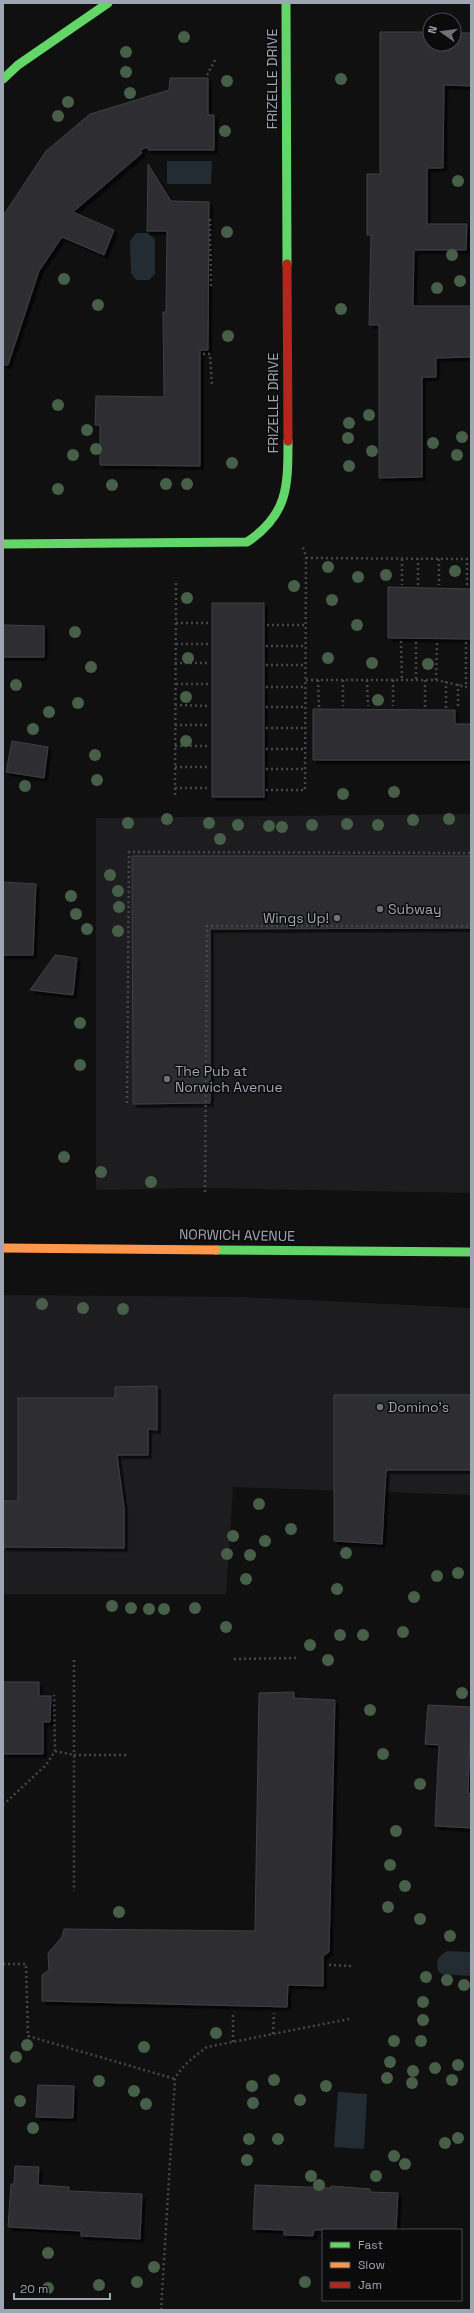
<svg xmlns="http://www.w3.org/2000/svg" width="474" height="2313" font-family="'Space Grotesk',sans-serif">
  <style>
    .built { fill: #1d1d1f }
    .water { fill: #232c32 }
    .building { fill: #2e2f31; stroke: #3e4044; filter: url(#shadow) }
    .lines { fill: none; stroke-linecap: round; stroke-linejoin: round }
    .path { stroke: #45474b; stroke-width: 2.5; stroke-dasharray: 2 3; stroke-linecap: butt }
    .fast { stroke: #63d668; stroke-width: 9 }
    .slow { stroke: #ff974d; stroke-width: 9 }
    .jam { stroke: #b3261e; stroke-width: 9 }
    .tree { fill: #475f48 }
    .poi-dot { fill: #6d727a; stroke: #0b0b0c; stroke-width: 1.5 }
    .labels { text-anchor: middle; stroke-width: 3; stroke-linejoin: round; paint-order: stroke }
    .street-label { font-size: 14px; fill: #9fa6b3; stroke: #0b0b0c }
    .poi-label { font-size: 14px; fill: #9fa6b3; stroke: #0b0b0c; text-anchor: start }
  </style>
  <defs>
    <filter id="shadow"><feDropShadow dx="3.5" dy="3.5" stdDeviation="0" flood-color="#0009"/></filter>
  </defs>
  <rect width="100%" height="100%" fill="#101010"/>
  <g class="built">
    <path d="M471,814V1193L203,1188L96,1190V818Z"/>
    <path d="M3,1295L241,1297L471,1308V1495L233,1487L226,1594H3Z"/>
  </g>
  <g class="water">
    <path d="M167,161H212L211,184H167Z"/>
    <path d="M136,233H147L155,239V274L149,280H136L131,273L130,241Z"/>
    <path d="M447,1951L471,1952V1976L442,1974L438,1971C436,1961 437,1957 447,1951Z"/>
    <path d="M338,2092L367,2094L364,2149L334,2147Z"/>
  </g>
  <g class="building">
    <path d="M380,32H430V44H454V33H471V86L444,85L443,168H427V224H467L466,250H414L413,306H471V357L436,358V377H422V477L379,478V325H369L371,235H367V174H380Z"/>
    <path d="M170,78H208V115H214V150H148V147L140,150L142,153L73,212L114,230L104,255L62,237L39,271L8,365H3V216L46,151L90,114L169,90Z"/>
    <path d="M148,164L171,201L209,202L208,350H200V466L100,465V425H95L96,396L164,397L163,312H166L167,231H147Z"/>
    <path d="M388,587L471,589V639L388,638Z"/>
    <rect x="212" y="603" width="52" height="194"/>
    <path d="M3,625L44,626V657H3Z"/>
    <path d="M313,709L455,710V724H471V760H313Z"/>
    <path d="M12,741L48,747L44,778L6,772Z"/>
    <path d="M132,856H471V928L210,929V1103L133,1104Z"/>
    <path d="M3,882L36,884L33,955H3Z"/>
    <path d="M55,955L77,958L73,995L30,990Z"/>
    <path d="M157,1386V1430L148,1429V1455H117L124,1508V1548L3,1547V1501H18V1398H115V1387Z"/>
    <path d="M334,1395H471V1470H386L382,1544L334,1541Z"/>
    <path d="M3,1682H39V1696H51L50,1722H43V1754H3Z"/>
    <path d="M294,1692V1698L335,1700L329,1952L323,1956V1986L288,1985L287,2007L42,2001V1975L49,1970L48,1953L62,1937L64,1929L255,1931L259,1693Z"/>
    <path d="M428,1705L471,1707L468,1793L471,1794V1828L435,1826L439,1745L425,1744Z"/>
    <path d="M38,2085L74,2086L73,2118L36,2117Z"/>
    <path d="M15,2166L39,2167L38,2185L69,2187V2191L142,2194L140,2239L81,2236V2231L8,2227L11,2184H14Z"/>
    <path d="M255,2185L331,2188V2186L370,2189V2192L398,2193L396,2230H314L313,2236L284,2235V2230L253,2229Z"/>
  </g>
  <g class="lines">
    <g class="path">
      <path d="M207,75L216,58"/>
      <path d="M210,219L211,288"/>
      <path d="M203,354H210L212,386"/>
      <path d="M306,558L471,559"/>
      <path d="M402,559V585"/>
      <path d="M439,559V585"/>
      <path d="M418,585V559"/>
      <path d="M467,585V559"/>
      <path d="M176,623H210"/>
      <path d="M267,625H306"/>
      <path d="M401,641L402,680"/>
      <path d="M416,642V681"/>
      <path d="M466,642V686"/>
      <path d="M176,644H210"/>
      <path d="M266,646H305"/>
      <path d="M175,663H210"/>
      <path d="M266,665H305"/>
      <path d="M306,680H436L471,688"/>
      <path d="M318,680L319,707"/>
      <path d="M343,680V706"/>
      <path d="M367,680L368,706"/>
      <path d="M393,680V706"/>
      <path d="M425,680V707"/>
      <path d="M436,680L437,642"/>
      <path d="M176,684H210"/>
      <path d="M458,684V707"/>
      <path d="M266,687H306"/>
      <path d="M175,705L210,706"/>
      <path d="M266,707H306"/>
      <path d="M446,708V681"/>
      <path d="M175,725H209"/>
      <path d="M266,728H305"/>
      <path d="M175,746H209"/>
      <path d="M266,749H305"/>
      <path d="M175,767H209"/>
      <path d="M266,769H305"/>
      <path d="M175,788H209"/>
      <path d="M266,790H305L306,556L302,545"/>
      <path d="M175,795L176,583"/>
      <path d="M127,1103L129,852L471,853"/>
      <path d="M205,1192L207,926H471"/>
      <path d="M234,1659L297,1658"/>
      <path d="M74,1660V1755H126"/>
      <path d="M55,1751L74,1755V1891"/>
      <path d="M3,1805L46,1765L55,1751L54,1695"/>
      <path d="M3,1964H26L28,2036L175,2079"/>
      <path d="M329,1965L351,1966"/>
      <path d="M273,2034L274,2013"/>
      <path d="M233,2042V2013"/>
      <path d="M161,2310L175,2079C181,2066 195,2056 207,2047L349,2019"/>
    </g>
    <g class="fast">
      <path d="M286,3L287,264"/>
      <path d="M3,79L18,65L108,3"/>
      <path d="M3,544L247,542C288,515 288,486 288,441"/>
      <path d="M216,1250L471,1252"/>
    </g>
    <path class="slow" d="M3,1248L216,1250"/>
    <path class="jam" d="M287,264L288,441"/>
  </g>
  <g class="tree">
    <circle cx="184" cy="37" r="6"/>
    <circle cx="126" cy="52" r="6"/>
    <circle cx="126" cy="72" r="6"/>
    <circle cx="341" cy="79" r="6"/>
    <circle cx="227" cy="81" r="6"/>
    <circle cx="130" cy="93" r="6"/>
    <circle cx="68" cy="102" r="6"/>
    <circle cx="58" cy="116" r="6"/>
    <circle cx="225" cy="131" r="6"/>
    <circle cx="458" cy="181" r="6"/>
    <circle cx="227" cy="232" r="6"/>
    <circle cx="452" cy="255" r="6"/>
    <circle cx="64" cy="279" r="6"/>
    <circle cx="460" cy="281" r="6"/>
    <circle cx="437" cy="288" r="6"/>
    <circle cx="98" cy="305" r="6"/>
    <circle cx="341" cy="309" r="6"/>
    <circle cx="228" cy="336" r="6"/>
    <circle cx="58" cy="405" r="6"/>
    <circle cx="369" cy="415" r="6"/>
    <circle cx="349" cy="423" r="6"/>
    <circle cx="87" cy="430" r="6"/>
    <circle cx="462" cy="437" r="6"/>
    <circle cx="348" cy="438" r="6"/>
    <circle cx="433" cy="443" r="6"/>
    <circle cx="96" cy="449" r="6"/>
    <circle cx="372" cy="451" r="6"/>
    <circle cx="73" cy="455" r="6"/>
    <circle cx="457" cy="455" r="6"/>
    <circle cx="232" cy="463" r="6"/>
    <circle cx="349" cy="466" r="6"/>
    <circle cx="166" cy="484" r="6"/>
    <circle cx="187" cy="484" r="6"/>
    <circle cx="112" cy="485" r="6"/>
    <circle cx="58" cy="489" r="6"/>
    <circle cx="328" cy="567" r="6"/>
    <circle cx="455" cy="571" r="6"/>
    <circle cx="386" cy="575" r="6"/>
    <circle cx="358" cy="577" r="6"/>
    <circle cx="294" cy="586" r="6"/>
    <circle cx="187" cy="598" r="6"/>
    <circle cx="332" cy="600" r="6"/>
    <circle cx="357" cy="625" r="6"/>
    <circle cx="75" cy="632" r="6"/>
    <circle cx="188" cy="658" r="6"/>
    <circle cx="328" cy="658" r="6"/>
    <circle cx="372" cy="663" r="6"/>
    <circle cx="428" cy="664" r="6"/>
    <circle cx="91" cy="667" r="6"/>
    <circle cx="16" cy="685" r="6"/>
    <circle cx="186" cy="697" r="6"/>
    <circle cx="378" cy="700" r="6"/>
    <circle cx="78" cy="703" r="6"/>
    <circle cx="49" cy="712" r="6"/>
    <circle cx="33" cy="729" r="6"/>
    <circle cx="186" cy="741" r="6"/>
    <circle cx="95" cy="755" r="6"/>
    <circle cx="97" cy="780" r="6"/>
    <circle cx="25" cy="786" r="6"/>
    <circle cx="394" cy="792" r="6"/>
    <circle cx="343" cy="794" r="6"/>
    <circle cx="167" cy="819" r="6"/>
    <circle cx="449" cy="819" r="6"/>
    <circle cx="413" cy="820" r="6"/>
    <circle cx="128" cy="823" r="6"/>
    <circle cx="209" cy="823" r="6"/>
    <circle cx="347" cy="824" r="6"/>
    <circle cx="238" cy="825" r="6"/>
    <circle cx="312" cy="825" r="6"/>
    <circle cx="378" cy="825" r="6"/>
    <circle cx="269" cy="826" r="6"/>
    <circle cx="282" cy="827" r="6"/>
    <circle cx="220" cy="839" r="6"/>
    <circle cx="110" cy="875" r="6"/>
    <circle cx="118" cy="891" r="6"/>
    <circle cx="71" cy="896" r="6"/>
    <circle cx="119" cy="907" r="6"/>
    <circle cx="76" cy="914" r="6"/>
    <circle cx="87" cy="929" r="6"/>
    <circle cx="118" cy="931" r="6"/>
    <circle cx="80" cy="1023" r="6"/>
    <circle cx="80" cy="1065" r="6"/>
    <circle cx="64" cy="1157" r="6"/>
    <circle cx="101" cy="1172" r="6"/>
    <circle cx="151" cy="1182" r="6"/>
    <circle cx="42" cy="1304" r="6"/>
    <circle cx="83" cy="1308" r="6"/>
    <circle cx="123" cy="1309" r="6"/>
    <circle cx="259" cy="1504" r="6"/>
    <circle cx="291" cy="1529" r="6"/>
    <circle cx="233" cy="1536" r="6"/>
    <circle cx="265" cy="1541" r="6"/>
    <circle cx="346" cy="1553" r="6"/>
    <circle cx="227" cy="1554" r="6"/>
    <circle cx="250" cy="1555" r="6"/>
    <circle cx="458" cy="1573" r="6"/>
    <circle cx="437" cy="1576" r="6"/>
    <circle cx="246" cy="1579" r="6"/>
    <circle cx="337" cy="1589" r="6"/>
    <circle cx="414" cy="1597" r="6"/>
    <circle cx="112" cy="1606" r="6"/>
    <circle cx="131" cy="1608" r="6"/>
    <circle cx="195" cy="1608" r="6"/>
    <circle cx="149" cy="1609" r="6"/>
    <circle cx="164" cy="1609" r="6"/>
    <circle cx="226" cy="1627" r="6"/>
    <circle cx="403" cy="1632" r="6"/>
    <circle cx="340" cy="1635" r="6"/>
    <circle cx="363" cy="1635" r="6"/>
    <circle cx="310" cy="1645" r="6"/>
    <circle cx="328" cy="1660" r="6"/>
    <circle cx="462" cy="1693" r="6"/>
    <circle cx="370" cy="1710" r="6"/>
    <circle cx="383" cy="1754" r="6"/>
    <circle cx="420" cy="1784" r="6"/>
    <circle cx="396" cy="1831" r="6"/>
    <circle cx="390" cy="1865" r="6"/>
    <circle cx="405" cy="1886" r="6"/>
    <circle cx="388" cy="1907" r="6"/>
    <circle cx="119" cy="1912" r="6"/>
    <circle cx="420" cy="1919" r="6"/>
    <circle cx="450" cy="1936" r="6"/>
    <circle cx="426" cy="1977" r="6"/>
    <circle cx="447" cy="1980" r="6"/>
    <circle cx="464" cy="1985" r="6"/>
    <circle cx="423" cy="2002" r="6"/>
    <circle cx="423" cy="2020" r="6"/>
    <circle cx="216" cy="2033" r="6"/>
    <circle cx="394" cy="2041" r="6"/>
    <circle cx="421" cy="2041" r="6"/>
    <circle cx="27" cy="2045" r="6"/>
    <circle cx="144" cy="2047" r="6"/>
    <circle cx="16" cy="2057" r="6"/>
    <circle cx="390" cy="2062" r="6"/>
    <circle cx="458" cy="2065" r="6"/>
    <circle cx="435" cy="2068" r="6"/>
    <circle cx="413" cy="2071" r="6"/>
    <circle cx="387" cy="2078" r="6"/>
    <circle cx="274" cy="2080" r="6"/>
    <circle cx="452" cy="2080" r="6"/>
    <circle cx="99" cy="2081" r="6"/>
    <circle cx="412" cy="2083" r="6"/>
    <circle cx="252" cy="2086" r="6"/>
    <circle cx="326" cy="2086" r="6"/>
    <circle cx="134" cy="2091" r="6"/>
    <circle cx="300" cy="2100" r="6"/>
    <circle cx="20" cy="2101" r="6"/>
    <circle cx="253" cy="2103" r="6"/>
    <circle cx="146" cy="2104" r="6"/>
    <circle cx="33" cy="2128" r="6"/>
    <circle cx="458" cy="2138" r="6"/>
    <circle cx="249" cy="2139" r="6"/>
    <circle cx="278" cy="2139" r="6"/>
    <circle cx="445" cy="2143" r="6"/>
    <circle cx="394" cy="2156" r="6"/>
    <circle cx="247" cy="2160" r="6"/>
    <circle cx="405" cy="2164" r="6"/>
    <circle cx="311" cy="2176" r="6"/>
    <circle cx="376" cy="2176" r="6"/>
    <circle cx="319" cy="2185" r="6"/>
    <circle cx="48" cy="2253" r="6"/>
    <circle cx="154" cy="2267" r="6"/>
    <circle cx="137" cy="2282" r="6"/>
    <circle cx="305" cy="2282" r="6"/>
    <circle cx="99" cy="2285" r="6"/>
    <circle cx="48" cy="2288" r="6"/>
  </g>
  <g class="poi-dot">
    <circle cx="380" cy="909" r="4"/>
    <circle cx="337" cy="918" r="4"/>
    <circle cx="167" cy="1079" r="4"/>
    <circle cx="380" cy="1407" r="4"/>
  </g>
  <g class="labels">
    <g class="street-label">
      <text transform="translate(272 79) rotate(-90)" y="5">FRIZELLE DRIVE</text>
      <text transform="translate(273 403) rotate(-90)" y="5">FRIZELLE DRIVE</text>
      <text transform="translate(237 1235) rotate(1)" y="5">NORWICH AVENUE</text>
    </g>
    <g class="poi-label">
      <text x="388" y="914">Subway</text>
      <text x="329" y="923" text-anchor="end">Wings Up!</text>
      <text x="175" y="1076">The Pub at<tspan x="175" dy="16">Norwich Avenue</tspan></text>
      <text x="388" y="1412">Domino's</text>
    </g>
  </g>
  <rect width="474" height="2313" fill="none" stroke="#9fa6b3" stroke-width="8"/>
  <rect x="322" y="2229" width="140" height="72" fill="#0b0b0c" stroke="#46494f"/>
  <rect x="330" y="2242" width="20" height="6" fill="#63d668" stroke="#46494f"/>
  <text x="358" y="2249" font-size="12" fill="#9fa6b3">Fast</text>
  <rect x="330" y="2262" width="20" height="6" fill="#ff974d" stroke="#46494f"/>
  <text x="358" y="2269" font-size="12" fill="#9fa6b3">Slow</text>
  <rect x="330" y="2282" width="20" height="6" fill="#b3261e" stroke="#46494f"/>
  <text x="358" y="2289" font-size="12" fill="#9fa6b3">Jam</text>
  <g transform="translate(442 32) rotate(284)"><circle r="19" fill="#0b0b0c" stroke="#46494f"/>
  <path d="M0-3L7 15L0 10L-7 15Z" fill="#6d727a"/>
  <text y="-6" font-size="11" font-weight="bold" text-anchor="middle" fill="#9fa6b3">N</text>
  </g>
  <path d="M14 2293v6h96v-6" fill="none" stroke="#9fa6b3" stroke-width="2"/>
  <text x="20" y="2293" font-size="12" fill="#9fa6b3" stroke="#0b0b0c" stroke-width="3" paint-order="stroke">20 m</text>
</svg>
